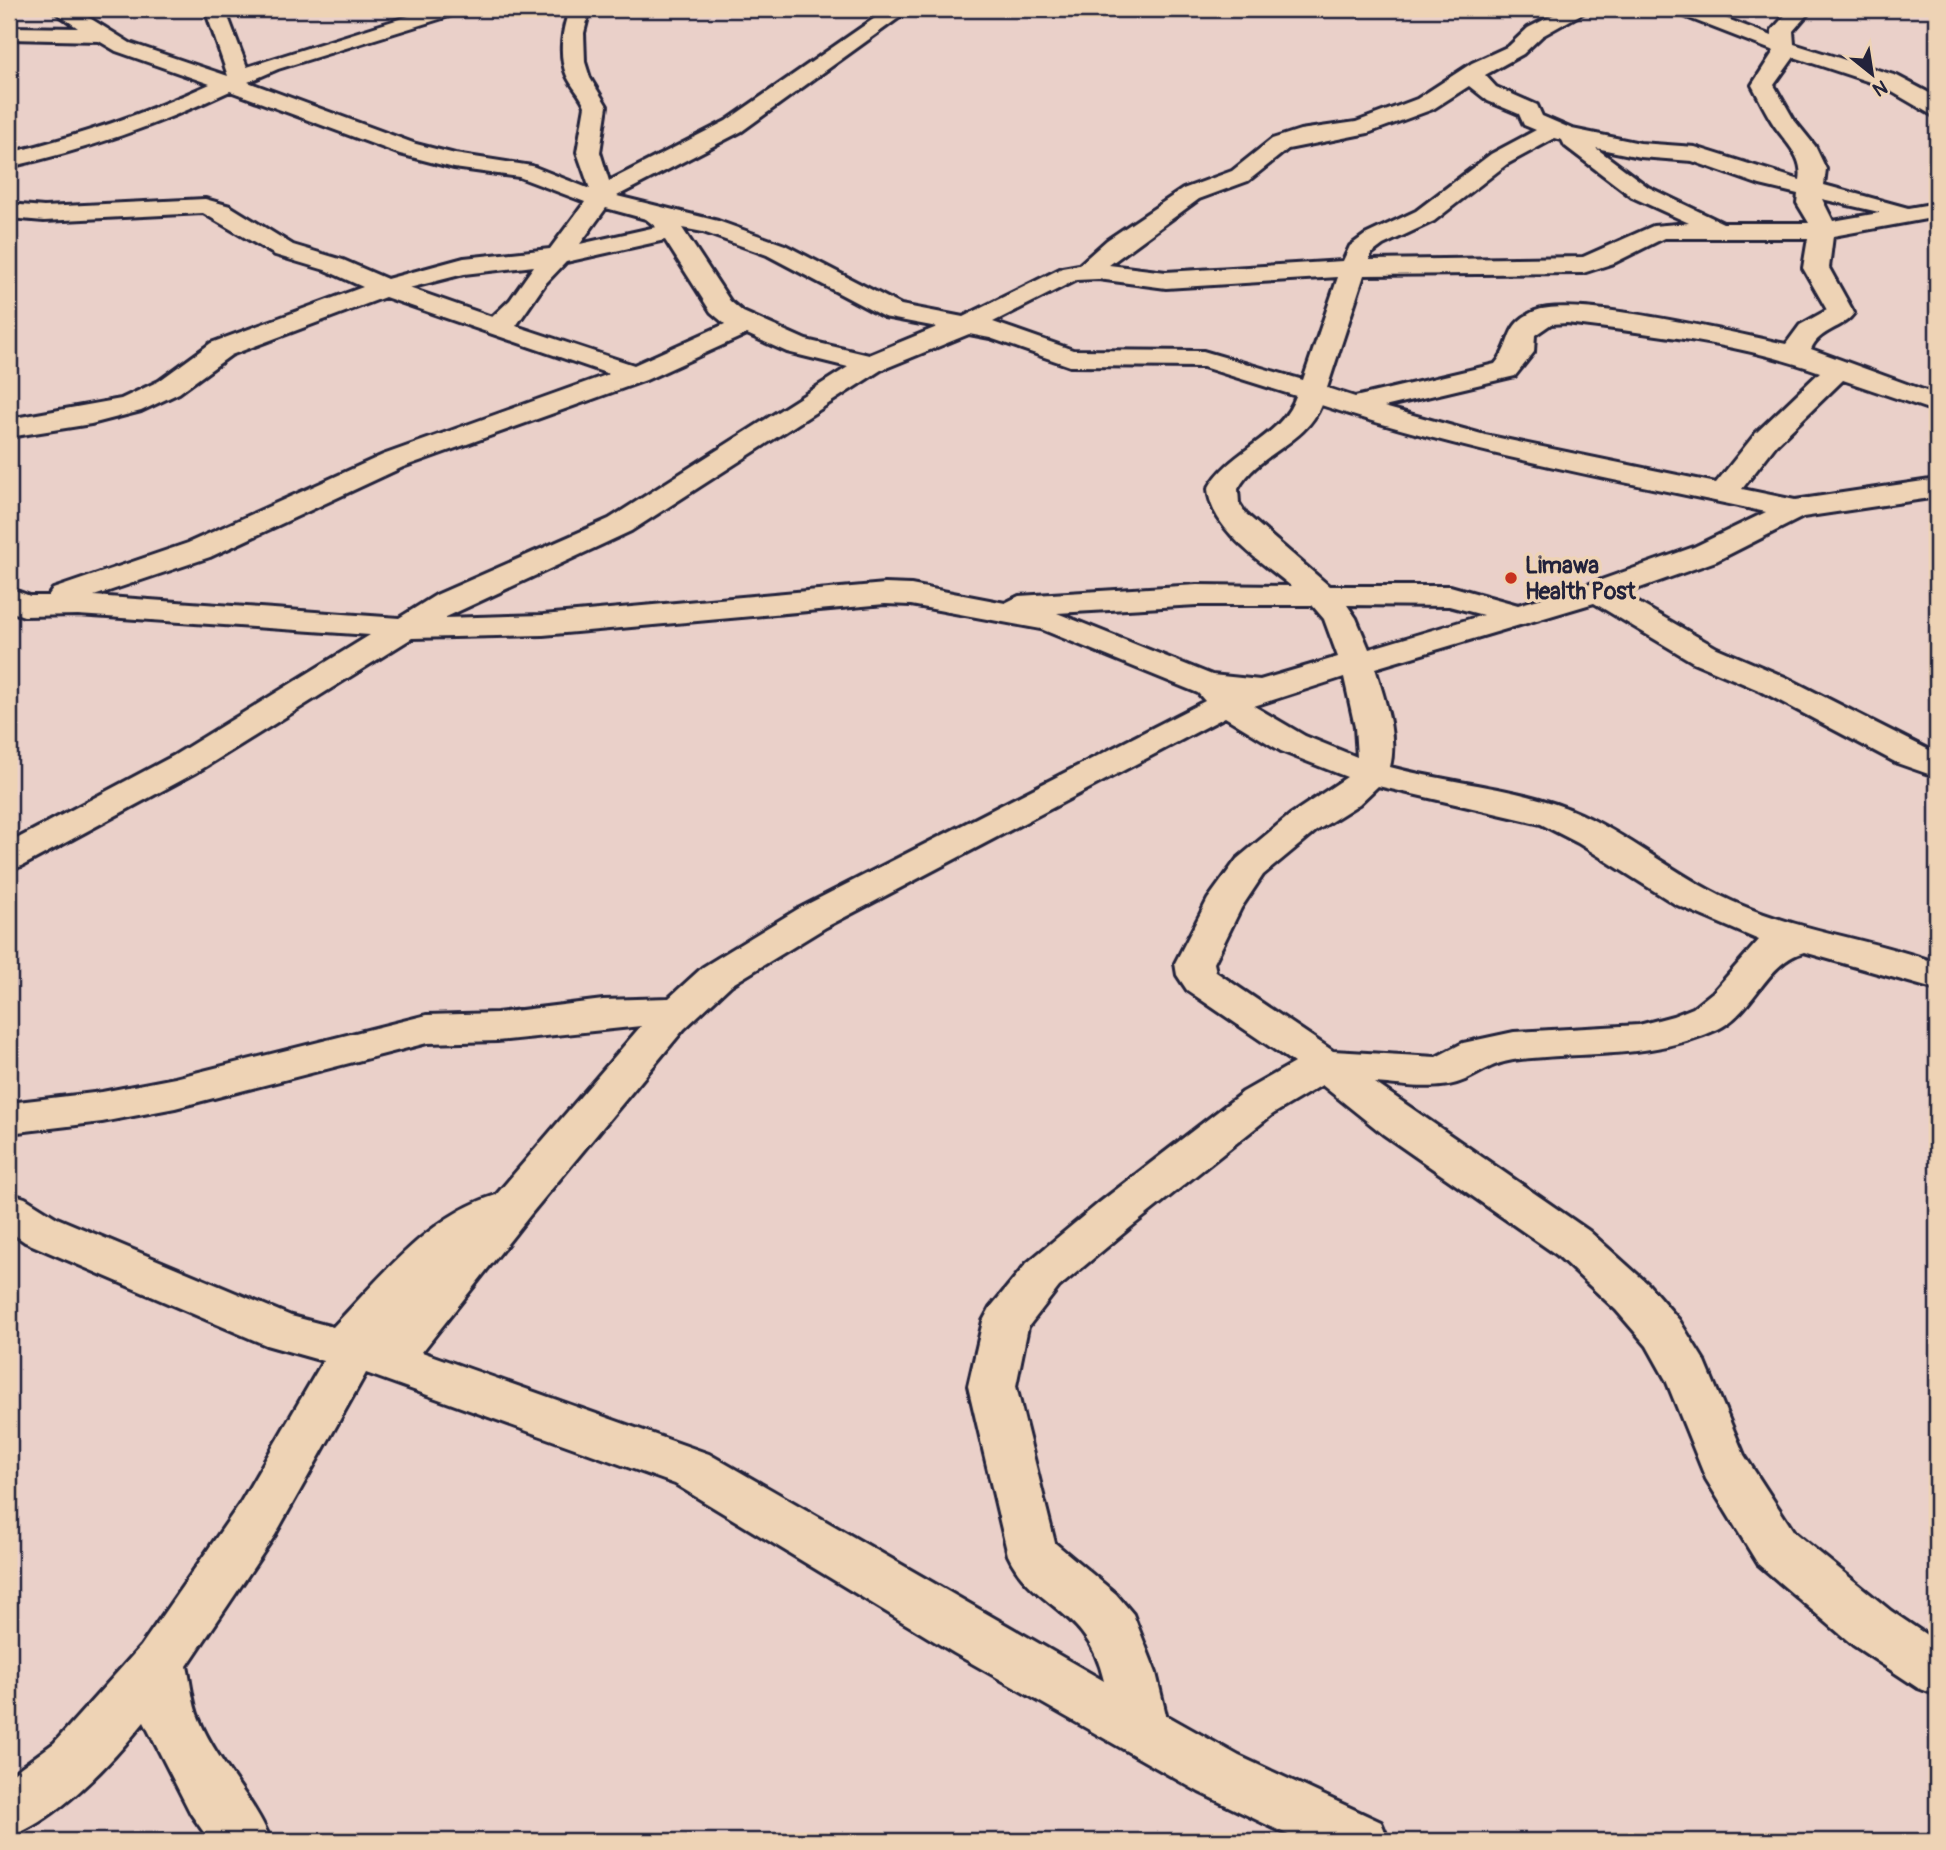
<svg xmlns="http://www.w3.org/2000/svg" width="1946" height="1850" font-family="Pangolin,sans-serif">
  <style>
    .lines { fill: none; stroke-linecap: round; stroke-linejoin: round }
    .minor-casing { stroke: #22223b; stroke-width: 6 }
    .minor { fill: #eed3b5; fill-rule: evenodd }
    .poi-dot { fill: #c8321e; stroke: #eed3b5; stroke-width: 2.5 }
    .labels { text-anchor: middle; stroke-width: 7; stroke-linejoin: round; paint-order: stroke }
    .poi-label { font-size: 23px; font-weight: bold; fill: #22223b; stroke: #eed3b5; text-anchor: start }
  </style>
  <rect width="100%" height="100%" fill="#ead0c9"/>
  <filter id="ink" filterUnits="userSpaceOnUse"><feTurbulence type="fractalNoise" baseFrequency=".0143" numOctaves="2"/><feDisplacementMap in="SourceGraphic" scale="14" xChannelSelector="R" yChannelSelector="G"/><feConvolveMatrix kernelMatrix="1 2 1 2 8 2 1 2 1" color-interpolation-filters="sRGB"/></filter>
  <g filter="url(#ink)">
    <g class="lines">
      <g class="minor-casing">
        <path id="minor" d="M51,9H75L130,43L228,76L205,9H225L247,67L431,9H462L459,13L278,69L248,82L416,144L455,154L532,166L590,189L577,152L585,106C581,95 572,87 567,76C558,56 562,28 570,9H590L584,33L585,62L590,78L607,106L600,152L609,181L726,121L888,9H911L742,131L617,196L718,221L785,245L901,305L963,317L1062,268L1079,265L1107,240L1183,189L1232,171L1272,139L1300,130L1356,122L1417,99L1472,63L1509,46L1528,28L1565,9H1590L1542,36L1523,54L1485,75L1496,87L1537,105L1542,116L1572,129L1640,143L1695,147L1800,180C1804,157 1786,143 1774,125C1766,113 1759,98 1752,85L1774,51L1676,13L1673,9H1701L1772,36V30L1791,9H1812L1793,31L1794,44L1897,76L1933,95L1937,99V118L1882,86L1794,57L1774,85L1794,120L1815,146L1826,169L1824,185L1908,208L1937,203V217L1833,236L1829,268L1854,313C1843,329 1820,329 1811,349L1937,395V412L1843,380L1776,445L1742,489L1795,500L1937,479V497L1803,517L1716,561L1623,594L1717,648L1785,677L1937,754V777L1897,763L1761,691L1693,662L1594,603L1375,668C1384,698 1398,735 1390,767C1452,784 1522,787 1581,814C1637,840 1684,882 1743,906C1806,932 1874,940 1937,963V990L1804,952C1766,962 1754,1012 1718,1029C1653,1060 1583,1051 1513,1060C1493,1063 1482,1072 1465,1080C1438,1092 1403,1085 1375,1083L1589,1231L1648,1284L1679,1320L1705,1362L1744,1455L1794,1532L1891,1611L1937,1642V1695L1918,1688L1853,1645L1758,1564L1706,1479L1666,1380L1647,1346L1616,1310L1557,1255L1383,1134L1322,1085L1273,1114L1131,1227L1059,1287L1028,1327L1016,1386L1055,1543L1116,1594L1133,1614L1156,1673L1166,1715L1239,1756L1381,1822L1389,1841H1301L1199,1792L1123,1749L954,1653L675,1484L366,1373L275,1535L187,1666C191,1683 192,1704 199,1719C217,1763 254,1798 271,1841H210L191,1814L144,1722C111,1763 59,1819 9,1837V1776L54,1743L141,1646L239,1505L323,1361L266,1345L25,1242L9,1231V1193L25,1198L57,1218L291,1316L333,1327C381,1277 428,1216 496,1195L641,1026L497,1041L427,1043L175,1108L102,1122L9,1133V1103L102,1092L175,1078L427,1015L497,1013L603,1000L669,998L703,967L798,909L1205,701L1198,693L1041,629L911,605L885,604L543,635L412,638L197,772L22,866L9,870V843L173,756L370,635L78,615L24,616L9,611V588L30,596H48L53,589L188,543L383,455L609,374L385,297L231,355L179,393L141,411L91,424L9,437V419L121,399L159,381L211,343L363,287L325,270L275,255L203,213L44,221L9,218V204L44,207L205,199L230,206L293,245L343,260L387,279L464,258L550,249L585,202L519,177L454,168L400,154L230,91C158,125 86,150 9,167V153C79,136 144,114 210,84L116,51L99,41L9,39V27L78,28ZM1469,86L1488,101L1519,114L1524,125L1536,130L1491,154L1416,211L1365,235L1350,246L1343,261L1166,272L1109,265L1199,199L1248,181L1288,149L1368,133L1433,109ZM1555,138L1562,140L1565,146L1632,197L1689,223L1653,226L1583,257L1369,260L1371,254L1383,245L1434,221L1507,164ZM1596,148L1640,157L1692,161L1760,185L1798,194L1797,203L1809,223H1723L1648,187ZM1822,199L1879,212V213L1833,221ZM606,208L646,219L656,227L580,244ZM682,228L703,232L767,255L884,317L937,327L869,355L806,340L743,312L730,301ZM1664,238H1808L1803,268L1827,310L1800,325L1786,344C1739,334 1574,295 1535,311C1503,325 1514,342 1495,364L1355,397L1327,388L1364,275L1583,273L1614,263ZM665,240L711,312L725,324L634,365L516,326L545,284L566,262ZM534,266L510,300L492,317L409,288L464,274ZM1338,277L1303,380L1203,351L1073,350L993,322L1076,280L1098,279L1166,288ZM1567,323C1651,334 1739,343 1820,372L1756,433L1716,483L1485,435L1384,407L1515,376L1534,352L1535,335L1551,324ZM747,334L787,352L848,367L609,519L436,595L399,618L94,596L210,557L403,467L646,380ZM969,334L990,338L1070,366L1203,367L1296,396C1281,439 1229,450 1208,489C1212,531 1261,561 1291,586L1197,585L1019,596L1005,603L911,585L885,584L543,615L444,618L631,531L881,370ZM1321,405C1466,453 1618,480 1766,512L1694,547L1587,585L1518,605L1450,586H1329L1246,514L1239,503L1238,489C1257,453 1305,445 1321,405ZM1197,605H1312L1324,619L1338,657L1260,680L1212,675L1057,613ZM1347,605L1449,606L1483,615L1369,649L1356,618ZM1344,677L1355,727L1357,757L1305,736L1254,706ZM1225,717L1281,751L1347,777L1290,815L1237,859L1208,899L1175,963L1177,975L1187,990L1294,1063L1243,1092L1099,1203L1027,1263L990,1308L983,1321L968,1386L1008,1555C1033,1609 1088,1607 1104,1681L709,1454L422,1352L530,1215L684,1029L731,985L826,927ZM1378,786L1541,824L1578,843L1675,904L1759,940L1713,992L1693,1008L1673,1016L1639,1025L1514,1032L1463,1043L1436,1057L1333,1051L1216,972L1214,963L1241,908L1263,875L1316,831L1359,804Z"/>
      </g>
      <use href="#minor" class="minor"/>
    </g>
  </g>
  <circle class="poi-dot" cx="1511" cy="578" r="7"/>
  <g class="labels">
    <g class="poi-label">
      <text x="1525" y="573">Limawa<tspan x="1525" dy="26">Health Post</tspan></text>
    </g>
  </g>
  <rect width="1946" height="1850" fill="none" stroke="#eed3b5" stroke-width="35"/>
  <rect x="18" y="18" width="1911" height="1815" fill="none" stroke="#22223b" stroke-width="2.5" filter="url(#ink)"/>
  <g transform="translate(1872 74) rotate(150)" stroke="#eed3b5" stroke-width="5" paint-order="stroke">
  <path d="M0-5L12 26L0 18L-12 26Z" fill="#22223b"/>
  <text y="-10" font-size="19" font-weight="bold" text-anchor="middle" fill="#22223b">N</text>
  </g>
</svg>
